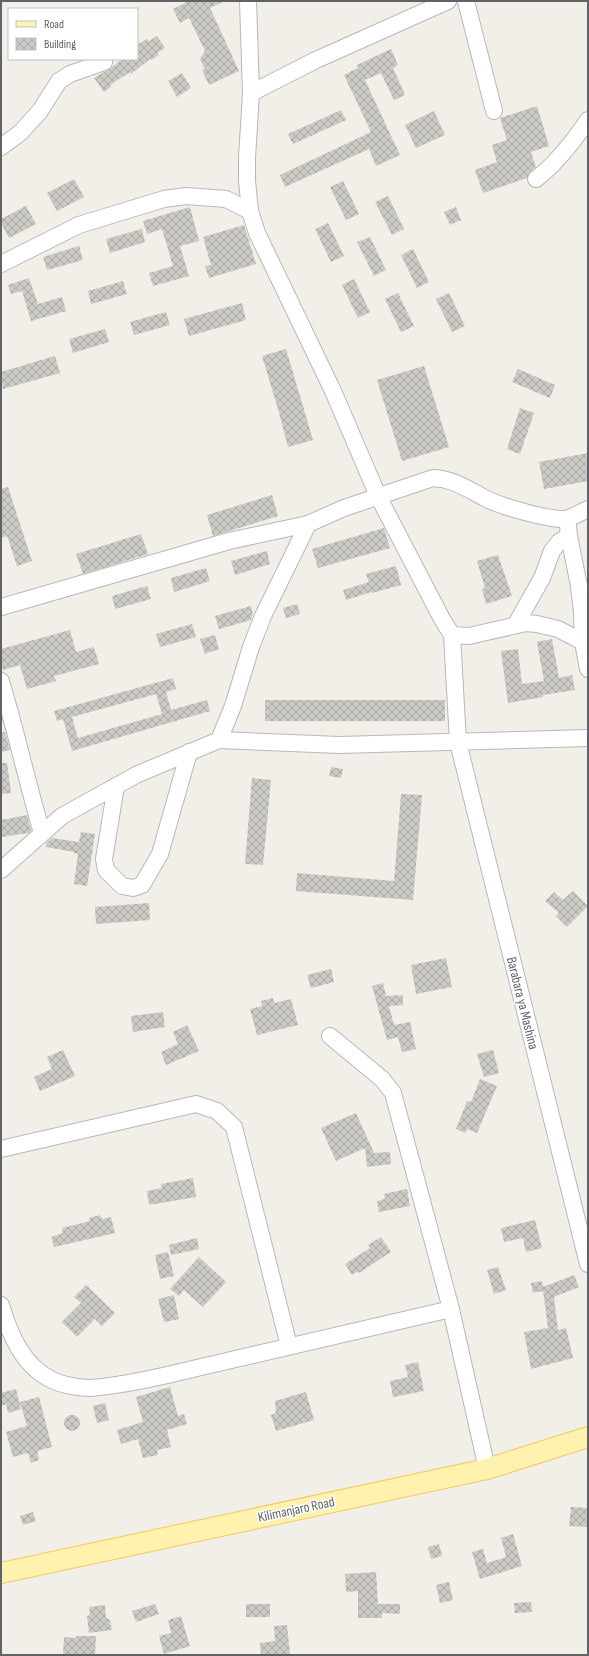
<svg xmlns="http://www.w3.org/2000/svg" width="589" height="1656" font-family="'Sofia Sans Condensed',sans-serif">
  <style>
    .building { fill: url(#building-cross-hatch); fill-rule: evenodd }
    .lines { fill: none; stroke-linecap: round; stroke-linejoin: round }
    .minor-casing { stroke: #b5b8bc; stroke-width: 18 }
    .major-casing { stroke: #f2c960; stroke-width: 22 }
    .minor { stroke: #fff; stroke-width: 16 }
    .major { stroke: #fff2af; stroke-width: 20 }
    .labels { text-anchor: middle; stroke-width: 3; stroke-linejoin: round; paint-order: stroke }
    .street-label { font-size: 14px; fill: #5f6368; stroke: #fff }
  </style>
  <defs>
    <pattern id="building-cross-hatch" width="8" height="8" patternUnits="userSpaceOnUse"><rect width="8" height="8" fill="#cccac5"/><path d="M0 0l8 8M0 8l8-8" fill="none" stroke="#a9a8a4"/></pattern>
  </defs>
  <rect width="100%" height="100%" fill="#f1efe8"/>
  <g class="building">
    <path d="M189,1H225L210,8L239,71L209,85L202,70L205,69L200,59L205,51L189,18L180,23L173,9Z"/>
    <path d="M157,36L165,48L157,53L159,55L151,60L150,59L131,74L130,72L110,85L111,87L104,92L94,78L111,68L122,59H137V45L147,39L149,41Z"/>
    <path d="M391,49L398,65L393,68L405,95L394,100L381,73L365,80L400,155L376,166L369,149L285,187L280,175L371,132L344,75L358,68L357,65Z"/>
    <path d="M182,73L191,88L177,97L168,81Z"/>
    <path d="M537,106L549,146L531,152L536,167L530,172L527,178L483,193L475,170L497,162L492,145L507,140L500,118Z"/>
    <path d="M341,110L346,120L293,144L288,134Z"/>
    <path d="M434,111L445,135L416,148L405,125Z"/>
    <path d="M74,179L84,197L57,211L47,193Z"/>
    <path d="M343,181L359,214L346,220L330,187Z"/>
    <path d="M388,196L404,229L392,235L375,202Z"/>
    <path d="M26,206L36,224L9,238L1,223V219Z"/>
    <path d="M190,207L199,241L180,246L189,276L153,286L149,273L173,266L162,229L147,234L143,221Z"/>
    <path d="M456,207L461,220L450,225L444,212Z"/>
    <path d="M328,223L344,256L331,262L315,229Z"/>
    <path d="M244,225L256,264L209,278L205,266L211,265L203,237Z"/>
    <path d="M142,229L145,242L110,253L106,239Z"/>
    <path d="M370,237L386,270L374,276L357,242Z"/>
    <path d="M79,246L83,260L47,270L43,257Z"/>
    <path d="M413,249L429,282L417,288L401,255Z"/>
    <path d="M29,278L38,304L62,297L66,311L31,321L22,291L11,294L8,285Z"/>
    <path d="M354,279L370,312L358,318L342,285Z"/>
    <path d="M123,281L127,294L91,304L88,291Z"/>
    <path d="M398,293L414,326L401,332L385,299Z"/>
    <path d="M449,293L465,326L452,332L436,299Z"/>
    <path d="M242,303L246,320L189,336L184,319Z"/>
    <path d="M166,312L170,325L134,335L130,322Z"/>
    <path d="M105,329L109,342L73,353L69,339Z"/>
    <path d="M286,349L313,440L288,447L278,409L262,356Z"/>
    <path d="M55,356L60,373L3,389L1,372Z"/>
    <path d="M424,366L449,447L402,461L377,380Z"/>
    <path d="M518,369L555,385L550,398L512,382Z"/>
    <path d="M520,408L534,413L520,454L507,449Z"/>
    <path d="M588,453V481L544,489L539,462Z"/>
    <path d="M8,487L32,561L17,566L7,536L1,538V489Z"/>
    <path d="M272,495L278,516L213,536L207,515Z"/>
    <path d="M384,528L390,548L318,568L312,549Z"/>
    <path d="M141,534L148,554L83,574L76,554Z"/>
    <path d="M267,551L270,564L235,575L231,561Z"/>
    <path d="M498,555L512,596L486,604L482,589L485,588L477,561Z"/>
    <path d="M396,566L401,585L372,593L371,592L346,600L343,590L369,582L366,574Z"/>
    <path d="M206,568L210,581L174,592L171,578Z"/>
    <path d="M147,586L151,599L115,609L112,596Z"/>
    <path d="M297,604L300,614L286,618L283,608Z"/>
    <path d="M251,606L253,614L251,620L219,629L215,616Z"/>
    <path d="M192,624L196,637L160,647L156,634Z"/>
    <path d="M70,630L76,652L94,647L99,664L54,676L56,681L27,689L20,665L3,670L1,662V649Z"/>
    <path d="M215,635L219,649L205,654L200,639Z"/>
    <path d="M552,639L559,678L572,675L575,690L543,695V697L508,703L501,651L518,649L522,684L544,681L537,642Z"/>
    <path d="M173,678L176,689L166,692L171,710L207,700L210,711L72,751L63,719L57,721L54,711ZM156,694L162,714L78,738L72,717Z"/>
    <rect x="265" y="700" width="180" height="21"/>
    <path d="M5,732L10,750L1,752V733Z"/>
    <path d="M1,763H7L11,793L1,794Z"/>
    <path d="M331,767L343,769L341,778L329,776Z"/>
    <path d="M252,778L271,780L263,865L245,864Z"/>
    <path d="M401,794L422,795L413,900L296,891L297,873L394,881Z"/>
    <path d="M27,815L31,830L29,833L1,837V820Z"/>
    <path d="M81,832L95,834L87,886L74,884L78,854L74,853V852L46,847V843L52,838L79,842Z"/>
    <path d="M573,891L588,906L567,927L556,916L559,913L545,901L554,892L563,900Z"/>
    <path d="M149,903L150,920L96,924L95,907Z"/>
    <path d="M446,958L452,987L416,994L411,965Z"/>
    <path d="M331,969L334,982L311,988L307,975Z"/>
    <path d="M383,983L386,996L403,995V1005L389,1006L394,1025L410,1022L416,1049L402,1052L398,1037L387,1040L372,986Z"/>
    <path d="M273,998L274,1003L291,999L298,1025L257,1035L250,1009L262,1006L261,1001Z"/>
    <path d="M163,1012L165,1027L133,1032L131,1016Z"/>
    <path d="M187,1025L199,1051L166,1065L161,1052L178,1044L173,1032Z"/>
    <path d="M63,1050L75,1076L40,1091L34,1077L52,1069L47,1057Z"/>
    <path d="M493,1050L499,1073L484,1077L477,1054Z"/>
    <path d="M480,1079L497,1086L477,1133L467,1129L465,1133L456,1129L467,1101L471,1102Z"/>
    <path d="M356,1113L374,1153L390,1152L391,1164L367,1167L365,1148L336,1161L321,1128Z"/>
    <path d="M193,1178L196,1197L149,1205L147,1191L162,1188L161,1184Z"/>
    <path d="M407,1189L410,1206L379,1212L377,1201L385,1199L384,1194Z"/>
    <path d="M100,1215L102,1219L111,1217L115,1233L54,1247L51,1237L63,1233L62,1228L90,1221L89,1218Z"/>
    <path d="M535,1220L542,1248L526,1252L523,1238L504,1242L501,1228Z"/>
    <path d="M381,1237L391,1252L359,1273L358,1271L352,1275L345,1264L370,1248L368,1245Z"/>
    <path d="M197,1238L199,1249L171,1255L169,1245Z"/>
    <path d="M168,1252L174,1276L160,1279L155,1255Z"/>
    <path d="M199,1257L226,1282L203,1307L184,1290L179,1296L170,1289Z"/>
    <path d="M498,1267L506,1290L494,1294L487,1270Z"/>
    <path d="M574,1275L579,1287L554,1297L558,1330L566,1328L573,1358L531,1369L524,1332L548,1328L543,1291L533,1293L531,1283L542,1281L543,1287Z"/>
    <path d="M86,1285L115,1313L102,1326L95,1319L77,1337L62,1322L81,1303L74,1297Z"/>
    <path d="M174,1295L179,1319L164,1322L158,1299Z"/>
    <path d="M418,1362L424,1391L393,1397L390,1381L408,1377L405,1365Z"/>
    <path d="M170,1387L178,1416L184,1414L187,1424L167,1430L171,1447L157,1450L158,1455L143,1458L138,1439L121,1444L117,1430L143,1422L136,1397Z"/>
    <path d="M16,1389L21,1409L8,1413L6,1404L1,1406V1393Z"/>
    <path d="M306,1392L314,1420L276,1431L271,1415L276,1413L275,1401Z"/>
    <path d="M39,1397L52,1447L37,1451L39,1460L31,1463L28,1453L13,1457L6,1432L27,1426L20,1402Z"/>
    <path d="M105,1403L109,1420L97,1423L93,1406Z"/>
    <circle cx="72" cy="1423" r="8"/>
    <path d="M571,1507L588,1508V1527L569,1526Z"/>
    <path d="M33,1512L36,1521L23,1525L20,1516Z"/>
    <path d="M513,1534L522,1566L480,1579L472,1552L483,1549L487,1563L506,1557L501,1538Z"/>
    <path d="M439,1544L442,1556L431,1559L428,1547Z"/>
    <path d="M376,1572L378,1604H400V1614L382,1613V1618H358V1591L346,1592L345,1574Z"/>
    <path d="M449,1582L453,1600L440,1603L436,1585Z"/>
    <path d="M531,1602L532,1612L515,1613L514,1603Z"/>
    <path d="M155,1604L159,1614L136,1622L132,1611Z"/>
    <rect x="246" y="1604" width="24" height="13"/>
    <path d="M105,1605L106,1618L110,1620L112,1630L89,1633L87,1616L90,1615L89,1607Z"/>
    <path d="M181,1616L190,1646L164,1654L159,1636L171,1633L168,1620Z"/>
    <path d="M287,1625L290,1655H261L260,1643L275,1641L274,1626Z"/>
    <path d="M76,1636H96L95,1655H63L64,1637L76,1638Z"/>
  </g>
  <g class="lines">
    <g class="minor-casing">
      <g id="minor">
        <path d="M248,1L251,93L247,158V181L250,211L257,233L333,391L378,496L442,619L452,635L469,636L526,623L537,624L558,629L583,642"/>
        <path d="M466,1L494,111"/>
        <path d="M251,93L316,60L448,1"/>
        <path d="M1,147L20,133L40,111L59,81L70,74L104,62"/>
        <path d="M536,179C557,163 573,142 588,120"/>
        <path d="M1,264L79,225L164,199L186,196L226,199L250,211"/>
        <path d="M569,536L579,586L582,612L583,642L588,669"/>
        <path d="M1,607L229,541L308,524L344,508L433,478C454,479 467,489 485,498C499,506 549,520 565,519C572,518 581,512 588,509"/>
        <path d="M516,624L542,578L552,551L559,542L569,536L568,526"/>
        <path d="M452,635L458,742L588,1264"/>
        <path d="M1,681C16,731 27,782 42,833"/>
        <path d="M219,740L339,745L588,738"/>
        <path d="M116,786L104,859L106,870L122,886L133,888L142,885L160,854L189,752"/>
        <path d="M1,870L62,816L136,775L219,740L233,706L251,647L263,616L308,524"/>
        <path d="M330,1036L382,1079L393,1093L451,1309L487,1469"/>
        <path d="M1,1149L196,1104L217,1111L234,1127L289,1346"/>
        <path d="M1,1305C10,1335 23,1366 52,1380C62,1385 80,1388 91,1388C137,1384 182,1371 227,1361C302,1343 377,1326 451,1309"/>
      </g>
    </g>
    <g class="major-casing">
      <path id="major" d="M1,1573L487,1469L588,1437"/>
    </g>
    <use href="#minor" class="minor"/>
    <use href="#major" class="major"/>
  </g>
  <g class="labels">
    <g class="street-label">
      <text transform="translate(523 1003) rotate(76)" y="5">Barabara ya Mashina</text>
      <text transform="translate(296 1509) rotate(-12)" y="5">Kilimanjaro Road</text>
    </g>
  </g>
  <rect width="589" height="1656" fill="none" stroke="#5f6368" stroke-width="4"/>
  <rect x="8" y="8" width="130" height="52" fill="#ffffff" stroke="#bfc1c3"/>
  <rect x="16" y="21" width="20" height="6" fill="#fff2af" stroke="#bfc1c3"/>
  <text x="44" y="28" font-size="12" fill="#5f6368">Road</text>
  <rect x="16" y="38" width="20" height="12" fill="url(#building-cross-hatch)" stroke="#bfc1c3"/>
  <text x="44" y="48" font-size="12" fill="#5f6368">Building</text>
</svg>
